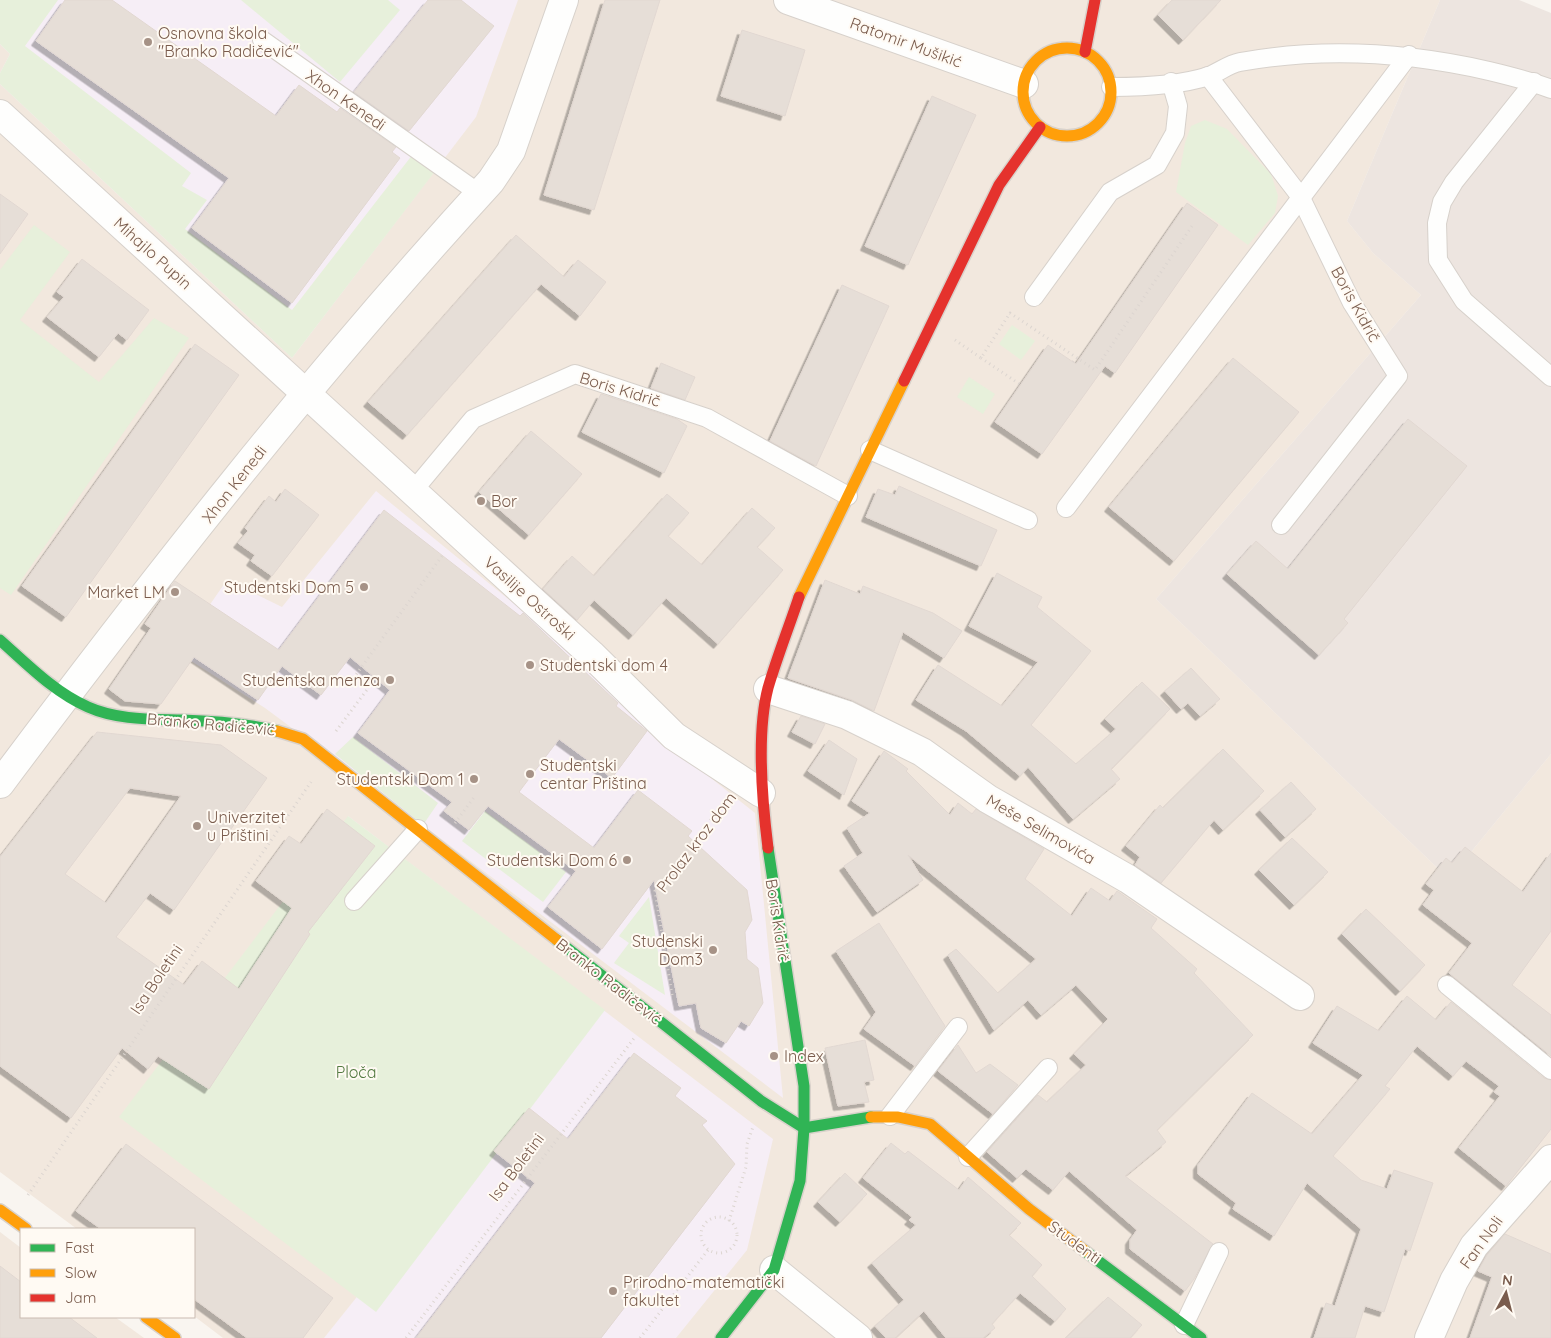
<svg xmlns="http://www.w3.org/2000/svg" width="1551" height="1338" font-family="Quicksand,sans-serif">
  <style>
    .residential { fill: #f2e8de }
    .industrial { fill: #ede5e0 }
    .education { fill: #f6eef6 }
    .green { fill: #e7f0db }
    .building { fill: #e6ded7; stroke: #e2d8d2; fill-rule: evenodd; filter: url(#shadow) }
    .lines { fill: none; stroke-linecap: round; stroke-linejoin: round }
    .lane-casing { stroke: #d7d1cb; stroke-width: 20 }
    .street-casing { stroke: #d7d1cb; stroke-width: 30 }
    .fast-casing { stroke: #d9d2cb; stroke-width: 14 }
    .slow-casing { stroke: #d9d2cb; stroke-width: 14 }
    .jam-casing { stroke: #d9d2cb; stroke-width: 14 }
    .path { stroke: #dcd5d0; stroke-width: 3; stroke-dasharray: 1 4; stroke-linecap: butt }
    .lane { stroke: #fefefd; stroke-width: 18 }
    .street { stroke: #fefefd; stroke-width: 28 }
    .fast { stroke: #30b455; stroke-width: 11 }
    .slow { stroke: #ff9f0a; stroke-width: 11 }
    .jam { stroke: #e5322d; stroke-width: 11 }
    .poi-dot { fill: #a69286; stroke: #fffaf3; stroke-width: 2 }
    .labels { text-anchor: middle; stroke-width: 4; stroke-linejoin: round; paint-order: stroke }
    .poi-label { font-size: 16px; fill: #7a5c4d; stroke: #fffaf3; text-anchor: start }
    .street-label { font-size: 16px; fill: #7a5c4d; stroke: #fffaf3 }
    .park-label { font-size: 16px; fill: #537a41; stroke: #fffaf3 }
  </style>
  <defs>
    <filter id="shadow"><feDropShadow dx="-4.5" dy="4.5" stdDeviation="0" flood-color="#0004"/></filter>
  </defs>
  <rect width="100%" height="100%" fill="#f9f5f0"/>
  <g class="residential">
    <path d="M0,0H1440L1347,221L1373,253L1421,295L1156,599L1449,879L1551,754V1338H223L194,1316V1229H77L0,1172Z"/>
    <path d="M0,1232L21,1248V1317H115L144,1338H0Z"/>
  </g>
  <path class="industrial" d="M1440,0H1519L1551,13V754L1449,879L1156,599L1421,295L1373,253L1347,221Z"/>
  <g class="education">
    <path d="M0,0H518L476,117L292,358L0,84V73L10,54L0,44Z"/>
    <path d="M376,491L610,682L658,736L755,813L783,1098L423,825L265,708L177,652L227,580L282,607Z"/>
    <path d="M348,816L773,1139L747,1250L676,1338H324L360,1293Z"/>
  </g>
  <g class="green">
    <path d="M0,0H58L25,46L191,173L182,186L207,200L185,229L292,310L413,154L436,170L292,358L0,84V73L10,54L0,44Z"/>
    <path d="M241,0H388L400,10L340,82Z"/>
    <path d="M1205,120L1227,129L1271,174L1278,196L1275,213L1248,245L1176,192L1185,143L1191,126Z"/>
    <path d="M34,225L70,252L20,320L99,382L154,318L189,338L11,595L0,588V270Z"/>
    <path d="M1012,325L1035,341L1021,360L999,344Z"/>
    <path d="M969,377L995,394L983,414L957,397Z"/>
    <path d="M353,737L438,803L423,825L335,754Z"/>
    <path d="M485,811L566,872L543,902L462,841Z"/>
    <path d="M348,816L605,1010L376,1312L119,1117Z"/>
    <path d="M649,897L665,995L614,963L629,943L619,936Z"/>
  </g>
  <g class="building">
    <path d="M65,0H112L276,116L299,85L337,112L340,108L396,147L392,152L400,158L292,303L192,228L229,178L36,41Z"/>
    <path d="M428,0H461L494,26L409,131L354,92Z"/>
    <path d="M605,0H660L594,210L544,195Z"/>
    <path d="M1172,0H1221L1183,40L1158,15Z"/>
    <path d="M742,30L805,50L785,116L721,96Z"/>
    <path d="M932,96L976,115L908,265L865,246Z"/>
    <path d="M0,194L28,214L0,254Z"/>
    <path d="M1187,203L1218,225L1115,373L1105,366L1042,454L995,422L1048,345L1076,364Z"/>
    <path d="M516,235L564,277L578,260L606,282L580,316L541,284L407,435L368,402Z"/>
    <path d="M82,259L149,310L127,340L118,333L99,357L47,317L64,297L57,292Z"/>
    <path d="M842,285L889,306L816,466L770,441Z"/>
    <path d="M195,344L239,375L66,617L22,586Z"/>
    <path d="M1233,358L1299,412L1174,561L1109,507Z"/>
    <path d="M661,363L695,377L685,400L651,388Z"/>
    <path d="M601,394L677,419L687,426L664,473L582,432Z"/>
    <path d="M1408,419L1467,466L1344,619L1348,623L1319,655L1227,574L1256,541L1288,569Z"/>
    <path d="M531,431L582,474L529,535L479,492Z"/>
    <path d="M899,486L997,530L981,566L866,517L878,489L895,495Z"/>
    <path d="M285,489L319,515L272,576L251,561L255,555L238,543L248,531L245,528L269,496L276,502Z"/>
    <path d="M667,494L689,513L668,536L702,565L752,508L775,528L757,547L783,570L718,644L666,598L633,635L594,600L577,620L543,589L572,556L594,576Z"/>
    <path d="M384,510L520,616L523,613L618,703L616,706L647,731L612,778L559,739L519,792L594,848L638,790L692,831L688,836L747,890L752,920L745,932L747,959L758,968L763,1003L749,1026L741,1021L726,1043L701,1028L696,1003L679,1006L654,880L602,949L548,907L576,871L488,806L469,830L444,811L452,802L358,733L390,690L350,657L321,695L282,666L258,700L194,657L161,704L125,701L109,689L151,628L145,624L175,581L279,650Z"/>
    <path d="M997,573L1042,597L1037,607L1091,651L1031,725L1076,764L1116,729L1105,719L1142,682L1170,709L1111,769L1120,779L1073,819L1028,767L1020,776L966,731L916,700L938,665L1002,706L1038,662L969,626Z"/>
    <path d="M825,580L860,594L863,586L933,613L962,631L944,658L903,632L874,711L852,700L788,678Z"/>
    <path d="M1191,668L1220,699L1200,716L1188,703L1181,709L1165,691Z"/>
    <path d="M801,716L825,724L815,744L792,732Z"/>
    <path d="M97,732L221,745L267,778L174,910L150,893L116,937L184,985L202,961L239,989L292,908L256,881L289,836L301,844L327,809L375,846L308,932L310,934L209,1089L158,1056L148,1069L122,1048L71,1118L0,1066V857ZM130,788L181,796L106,903L65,874Z"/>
    <path d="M829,740L857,759L844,795L808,771Z"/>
    <path d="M1223,749L1264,791L1223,830L1214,820L1161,883L1135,865L1140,857L1126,846L1160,805L1163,808Z"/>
    <path d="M884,751L908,769L906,771L950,815L958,803L972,814L976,809L1044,849L1025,879L1072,916L1091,888L1110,901L1117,891L1157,919L1151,928L1197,969L1194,973L1253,1035L1157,1130L1166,1142L1125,1176L1213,1244L1194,1279L1185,1291L1130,1249V1240L1137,1230L1069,1171L1053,1190L1026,1169L1017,1178L987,1152L1038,1095L1047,1102L1086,1065L1074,1054L1108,1019L1076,985L1041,1015L1028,1000L994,1030L948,955L956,949L998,993L1036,959L908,855L923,880L877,912L844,866L863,853L847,828L870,813L852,801Z"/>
    <path d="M1291,782L1316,809L1285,837L1260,810Z"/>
    <path d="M1292,838L1328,872L1294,905L1259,870Z"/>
    <path d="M1465,847L1523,892L1551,853V931L1512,985L1551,1015V1056L1449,973L1472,943L1423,905L1434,890L1426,884L1446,858L1452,863Z"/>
    <path d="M1366,909L1425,965L1400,991L1342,934Z"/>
    <path d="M879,923L945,1026L915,1066L864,1029L876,1012L836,951Z"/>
    <path d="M1407,996L1436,1020L1451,1002L1544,1078L1551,1080V1129L1506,1186L1459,1148L1500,1096L1494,1092L1499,1086L1466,1061L1453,1076L1417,1046L1385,1086L1390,1089L1333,1156L1361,1180L1387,1189L1394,1170L1433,1183L1410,1251L1405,1249L1384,1312L1365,1306L1355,1338H1314L1326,1303L1335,1306L1361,1229L1307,1183L1274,1236L1233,1209L1236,1203L1198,1174V1165L1252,1093L1312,1134L1363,1075L1313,1043L1337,1006L1379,1031Z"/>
    <path d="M865,1040L874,1080L864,1082L869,1102L838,1106L825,1048Z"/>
    <path d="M958,1045L976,1073L990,1064L1018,1085L993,1114L938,1071Z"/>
    <path d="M634,1053L681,1088L675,1096L707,1121L702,1125L735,1164L601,1338H416L535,1183L494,1151L529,1108L568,1139Z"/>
    <path d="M891,1143L905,1154L908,1151L959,1190L968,1177L1021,1223L1009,1235L1042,1265L1032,1276L1066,1309L1055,1321L1020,1293L992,1324L995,1328L983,1338H946L924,1311L895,1338H886L875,1326L904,1300L872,1263L916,1225L909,1220L912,1217L863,1178Z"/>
    <path d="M126,1144L333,1298L303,1338H247L194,1299V1229H101L76,1211Z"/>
    <path d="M845,1173L867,1194L840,1222L818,1202Z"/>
    <path d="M1505,1234L1551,1254V1338H1470L1492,1277L1478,1271L1487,1255Z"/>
    <path d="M0,1266L21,1282V1317H69L97,1338H0Z"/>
    <path d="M1108,1297L1142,1325L1130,1338H1066Z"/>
  </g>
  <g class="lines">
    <g class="lane-casing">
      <g id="lane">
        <path d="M262,40L480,194"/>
        <path d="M1208,76L1300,196L1352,303L1398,376L1281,525"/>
        <path d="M1534,82L1454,182L1442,202L1437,223L1438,260L1464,301L1551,377"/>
        <path d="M1111,87C1140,87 1181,85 1209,76C1219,72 1229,64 1240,62C1324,47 1406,52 1489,71C1510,76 1531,81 1551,89"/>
        <path d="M1034,297L1110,192L1157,165L1175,133L1178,106L1171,82"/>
        <path d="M870,450L1028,520"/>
        <path d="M413,491L473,419L575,374L707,418L848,496"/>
        <path d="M1066,508L1409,55"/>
        <path d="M354,901L418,829"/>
        <path d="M1447,985L1551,1070"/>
        <path d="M890,1116L958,1027"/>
        <path d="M968,1157L1048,1068"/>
        <path d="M1184,1325L1219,1252"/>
      </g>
    </g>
    <g class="street-casing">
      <g id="street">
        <path d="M788,0L1024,84"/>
        <path d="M0,114L591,654L674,736L761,793"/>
        <path d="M768,689L847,715L922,752L988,799L1128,879L1300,996"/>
        <path d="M0,784C155,577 316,372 491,181L511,151L564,0"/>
        <path d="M774,1270L858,1338"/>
        <path d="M1429,1338L1454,1281L1474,1246L1551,1159"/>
      </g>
    </g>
    <g class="fast-casing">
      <g id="fast">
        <path d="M0,640C27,664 54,692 88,707C117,720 151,719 182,720C213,721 246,723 277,731"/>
        <path d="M557,940L761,1101L804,1128L871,1117"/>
        <path d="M1085,1251L1201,1338"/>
        <path d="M721,1338L774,1270L800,1181L804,1128V1086L768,848"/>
      </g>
    </g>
    <g class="slow-casing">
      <g id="slow">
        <circle cx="1067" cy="92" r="44"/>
        <path d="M799,597L904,381"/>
        <path d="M277,731L303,739L557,940"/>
        <path d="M871,1117H898L930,1124L1029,1209L1085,1251"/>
        <path d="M0,1210L26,1229"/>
        <path d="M146,1317L175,1338"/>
      </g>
    </g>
    <g class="jam-casing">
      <g id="jam">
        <path d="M1085,52L1095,0"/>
        <path d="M904,381L999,185L1040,127"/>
        <path d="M768,848C762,800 756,734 768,688C777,657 789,627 799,597"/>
      </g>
    </g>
    <g class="path">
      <path d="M955,340L981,358L1010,313L1095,370L1194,223"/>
      <path d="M981,358L1021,385"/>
      <path d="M1073,362L1076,358"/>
      <path d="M336,731L369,687L355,676L442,556"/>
      <path d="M455,823L475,796"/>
      <path d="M672,995L655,891L724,803"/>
      <path d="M28,1195L311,782"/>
      <circle cx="719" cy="1235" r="18"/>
      <path d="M729,1221L746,1167L747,1144L753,1127"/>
      <path d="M406,1338L635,1037"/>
      <path d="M640,1338L708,1250"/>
    </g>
    <use href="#lane" class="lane"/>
    <use href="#street" class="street"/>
    <use href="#fast" class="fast"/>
    <use href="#slow" class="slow"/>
    <use href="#jam" class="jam"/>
  </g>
  <g class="poi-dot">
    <circle cx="148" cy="42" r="5"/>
    <circle cx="481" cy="501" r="5"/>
    <circle cx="364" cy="587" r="5"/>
    <circle cx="175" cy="592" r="5"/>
    <circle cx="530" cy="665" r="5"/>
    <circle cx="390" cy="680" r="5"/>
    <circle cx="530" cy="774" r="5"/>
    <circle cx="474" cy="779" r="5"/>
    <circle cx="197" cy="826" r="5"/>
    <circle cx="627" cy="860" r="5"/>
    <circle cx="713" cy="950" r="5"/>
    <circle cx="774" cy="1056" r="5"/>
    <circle cx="613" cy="1291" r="5"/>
  </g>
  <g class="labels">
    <g class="poi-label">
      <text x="158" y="39">Osnovna škola<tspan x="158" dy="18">"Branko Radičević"</tspan></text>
      <text x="491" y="507">Bor</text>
      <text x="354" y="593" text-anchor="end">Studentski Dom 5</text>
      <text x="165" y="598" text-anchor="end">Market LM</text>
      <text x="540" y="671">Studentski dom 4</text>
      <text x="380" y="686" text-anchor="end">Studentska menza</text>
      <text x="540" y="771">Studentski<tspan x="540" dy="18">centar Priština</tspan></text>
      <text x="464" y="785" text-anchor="end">Studentski Dom 1</text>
      <text x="207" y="823">Univerzitet<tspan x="207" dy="18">u Prištini</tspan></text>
      <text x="617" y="866" text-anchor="end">Studentski Dom 6</text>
      <text x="703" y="947" text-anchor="end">Studenski<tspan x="703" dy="18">Dom3</tspan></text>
      <text x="784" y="1062">Index</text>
      <text x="623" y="1288">Prirodno-matematički<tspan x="623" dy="18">fakultet</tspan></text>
    </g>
    <g class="street-label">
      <text transform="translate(906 42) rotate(20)" y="6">Ratomir Mušikić</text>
      <text transform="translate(346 100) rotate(35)" y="6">Xhon Kenedi</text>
      <text transform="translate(153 253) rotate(42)" y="6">Mihajlo Pupin</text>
      <text transform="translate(1356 304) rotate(61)" y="6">Boris Kidrič</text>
      <text transform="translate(620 389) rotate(17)" y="6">Boris Kidrič</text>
      <text transform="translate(234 484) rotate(-52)" y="6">Xhon Kenedi</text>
      <text transform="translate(530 598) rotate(42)" y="6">Vasilije Ostroški</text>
      <text transform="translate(211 724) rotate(5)" y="6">Branko Radičević</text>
      <text transform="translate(1041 829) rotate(30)" y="6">Meše Selimovića</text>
      <text transform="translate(696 842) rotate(-53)" y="6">Prolaz kroz dom</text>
      <text transform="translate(778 920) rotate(81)" y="6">Boris Kidrič</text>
      <text transform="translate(156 979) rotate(-56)" y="6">Isa Boletini</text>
      <text transform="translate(609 981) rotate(38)" y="6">Branko Radičević</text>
      <text transform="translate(516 1167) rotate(-53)" y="6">Isa Boletini</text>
      <text transform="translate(1075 1242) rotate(36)" y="6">Studenti</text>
      <text transform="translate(1481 1242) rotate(-54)" y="6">Fan Noli</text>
    </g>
    <g class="park-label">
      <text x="356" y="1078">Ploča</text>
    </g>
  </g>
  <rect x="20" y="1228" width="175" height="90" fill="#fffaf3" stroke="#cabbb1"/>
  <rect x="30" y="1244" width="25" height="8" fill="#30b455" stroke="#cabbb1"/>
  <text x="65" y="1253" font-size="15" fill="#7a5c4d">Fast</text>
  <rect x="30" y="1269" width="25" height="8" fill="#ff9f0a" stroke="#cabbb1"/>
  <text x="65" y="1278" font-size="15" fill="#7a5c4d">Slow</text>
  <rect x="30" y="1294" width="25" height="8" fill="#e5322d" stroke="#cabbb1"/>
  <text x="65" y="1303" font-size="15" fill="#7a5c4d">Jam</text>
  <g transform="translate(1506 1293) rotate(7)" stroke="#fffaf3" stroke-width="4" paint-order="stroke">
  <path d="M0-4L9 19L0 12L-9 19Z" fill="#7a5c4d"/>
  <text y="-8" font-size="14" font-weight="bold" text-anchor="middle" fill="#7a5c4d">N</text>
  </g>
</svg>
